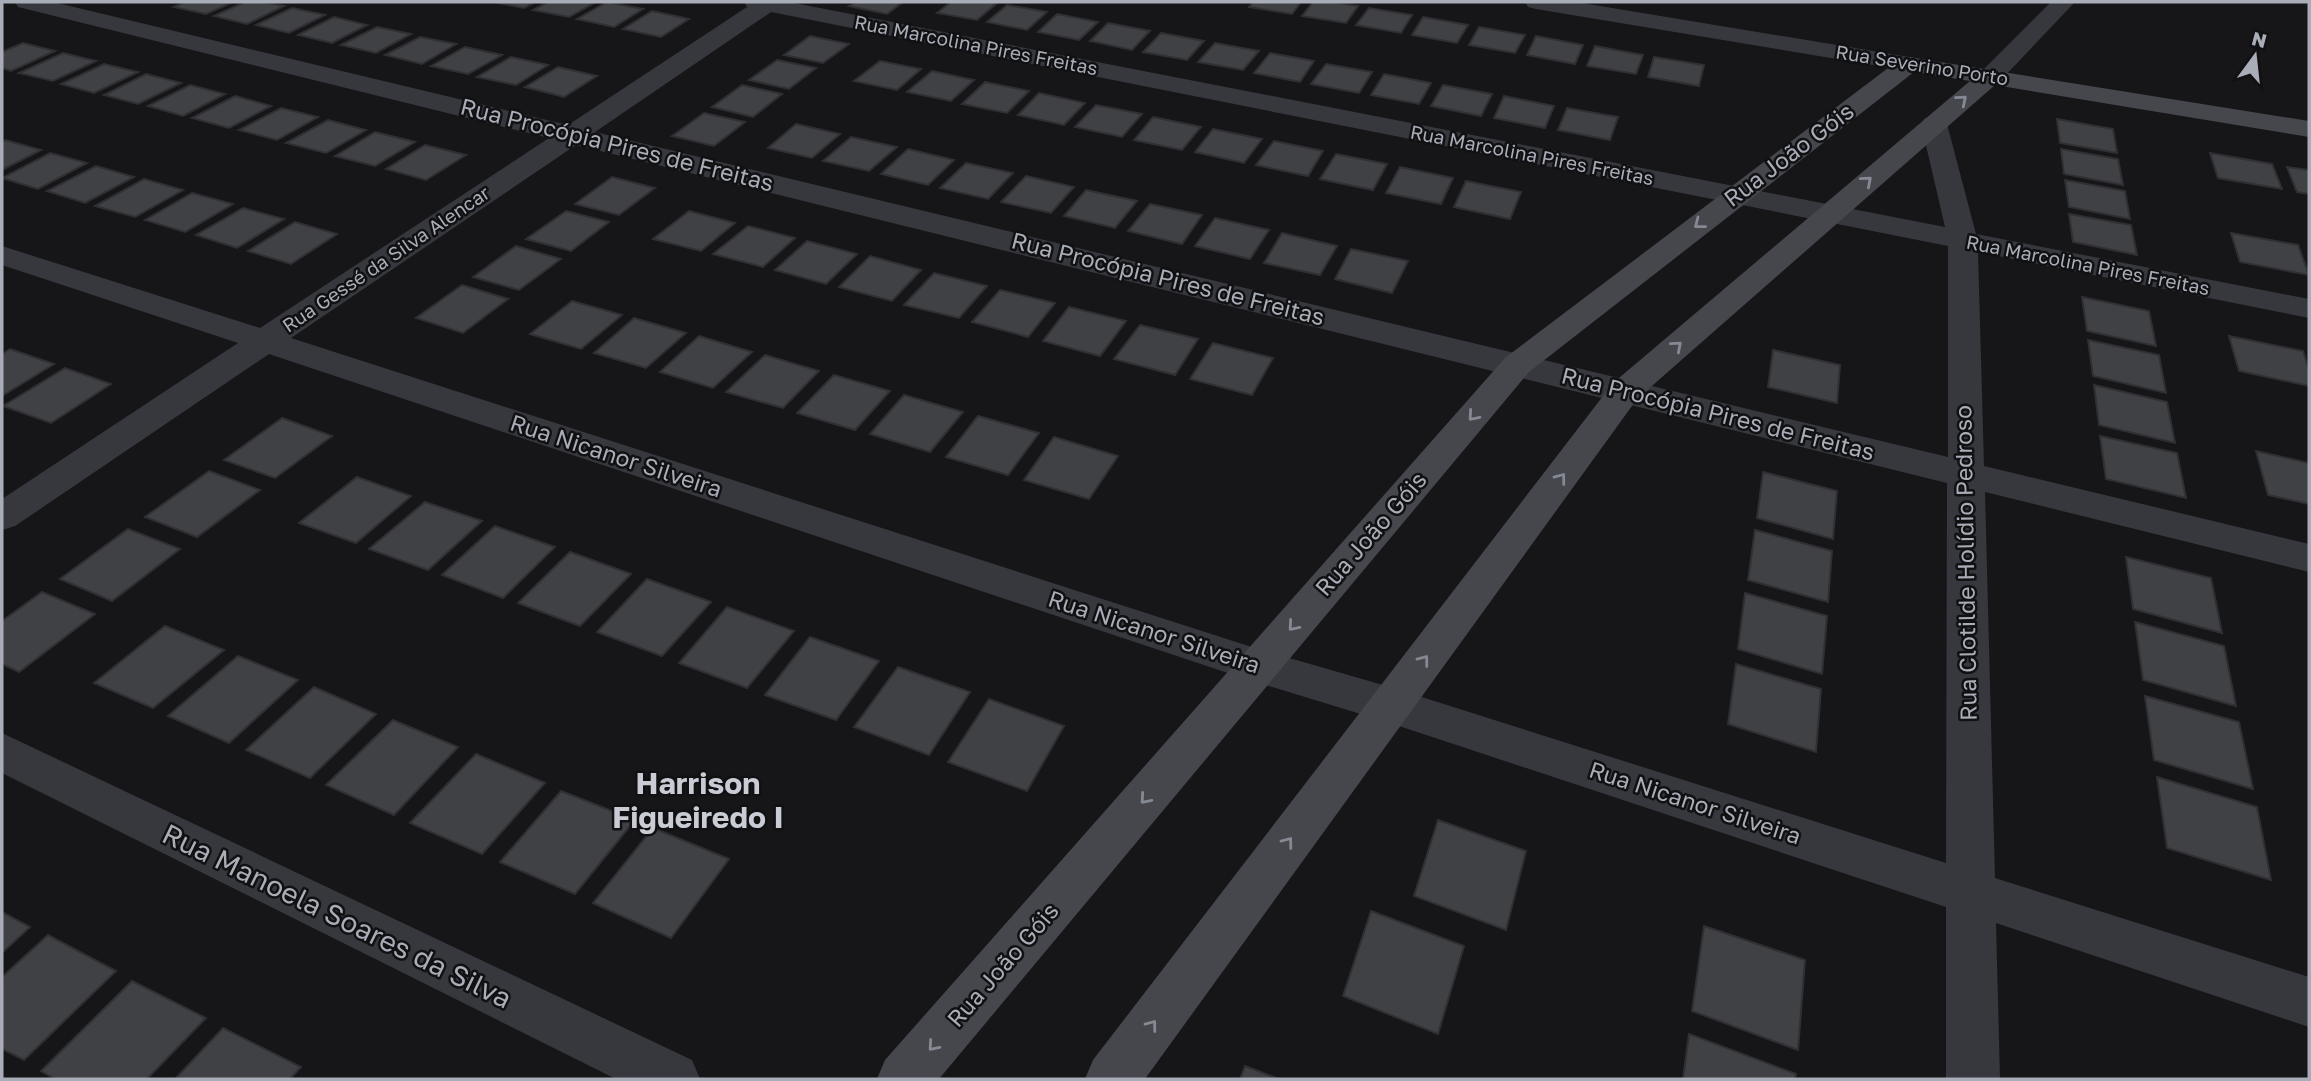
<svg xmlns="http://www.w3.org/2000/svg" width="2311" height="1081" font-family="'Golos Text',sans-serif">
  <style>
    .building { fill: #404145; stroke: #303034; stroke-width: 2 }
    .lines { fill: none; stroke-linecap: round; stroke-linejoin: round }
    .street { fill: #37383d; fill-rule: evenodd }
    .secondary { fill: #45474d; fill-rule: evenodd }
    .oneway { stroke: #858993 }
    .labels { text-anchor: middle; stroke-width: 5; stroke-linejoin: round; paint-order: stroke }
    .far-street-label { font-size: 19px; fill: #a8adb8; stroke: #111113 }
    .street-label { font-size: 23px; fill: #a8adb8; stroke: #111113 }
    .near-street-label { font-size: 28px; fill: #a8adb8; stroke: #111113 }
    .district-label { font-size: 30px; font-weight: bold; fill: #c9ccd4; stroke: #111113 }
  </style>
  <rect width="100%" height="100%" fill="#161618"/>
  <g class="building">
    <path d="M185,2H233L206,14L174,7Z"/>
    <path d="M245,2H264L284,6L247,24L214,16Z"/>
    <path d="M494,2H535L524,8Z"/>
    <path d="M548,2H596L569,17L533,10Z"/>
    <path d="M607,2L643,9L614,27L577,19Z"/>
    <path d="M856,2H903L887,14L849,6Z"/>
    <path d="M951,2H992L997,3L977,20L937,13Z"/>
    <path d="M1253,2H1301L1292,14L1249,7Z"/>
    <path d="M1313,2H1333L1358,6L1346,23L1302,16Z"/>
    <path d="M1007,5L1047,12L1027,30L987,22Z"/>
    <path d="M292,8L325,15L289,33L256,25Z"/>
    <path d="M1369,8L1412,15L1401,33L1356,25Z"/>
    <path d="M652,11L689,19L661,37L623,29Z"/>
    <path d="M1057,14L1098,22L1079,40L1038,32Z"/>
    <path d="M334,17L367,25L332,43L298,35Z"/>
    <path d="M1423,17L1468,25L1457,43L1412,35Z"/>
    <path d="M1108,23L1150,31L1132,50L1090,41Z"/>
    <path d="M377,27L411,34L376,53L341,45Z"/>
    <path d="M1479,27L1525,35L1515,53L1469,45Z"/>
    <path d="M1161,33L1204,41L1187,60L1143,52Z"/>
    <path d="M810,36L849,44L823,63L784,55Z"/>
    <path d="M1536,36L1583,45L1575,64L1527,55Z"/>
    <path d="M420,37L456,44L422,64L385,55Z"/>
    <path d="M23,43L55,51L11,71L2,68V52Z"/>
    <path d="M1215,43L1259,51L1243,70L1198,62Z"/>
    <path d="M1595,46L1643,55L1636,74L1587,66Z"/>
    <path d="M465,47L502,55L468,74L431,66Z"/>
    <path d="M63,53L96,61L53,81L19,73Z"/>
    <path d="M1270,53L1314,61L1300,82L1254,73Z"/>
    <path d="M511,57L548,65L516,85L477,77Z"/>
    <path d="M1654,57L1704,65L1699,86L1648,77Z"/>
    <path d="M777,60L816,68L789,89L749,80Z"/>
    <path d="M880,61L921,69L897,90L854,81Z"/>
    <path d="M104,64L138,72L94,93L61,84Z"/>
    <path d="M1326,64L1372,72L1359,93L1311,84Z"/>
    <path d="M558,67L597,76L564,97L525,87Z"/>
    <path d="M932,71L974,80L951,101L907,92Z"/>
    <path d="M146,74L181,83L138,104L104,95Z"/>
    <path d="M1384,74L1431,83L1419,104L1371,95Z"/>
    <path d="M985,82L1029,91L1007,113L962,104Z"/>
    <path d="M190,85L225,94L183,116L148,106Z"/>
    <path d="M742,85L782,94L753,117L712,107Z"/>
    <path d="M1443,85L1492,94L1481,116L1431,106Z"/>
    <path d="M1039,93L1085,103L1064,125L1018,115Z"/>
    <path d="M235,96L271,106L229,128L192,118Z"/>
    <path d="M1504,96L1554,106L1545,128L1494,118Z"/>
    <path d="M1096,105L1142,114L1122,137L1075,127Z"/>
    <path d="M281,108L318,117L277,140L239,130Z"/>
    <path d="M1567,108L1618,117L1610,140L1558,130Z"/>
    <path d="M704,113L745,122L714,146L672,136Z"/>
    <path d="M1153,117L1201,127L1182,150L1134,140Z"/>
    <path d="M2057,119L2113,129L2117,153L2060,143Z"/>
    <path d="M328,120L366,130L326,153L286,143Z"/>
    <path d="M796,124L840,134L812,158L768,148Z"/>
    <path d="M1213,129L1262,139L1244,163L1195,152Z"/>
    <path d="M375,132L415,142L375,166L335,156Z"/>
    <path d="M851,137L897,147L869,171L823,161Z"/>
    <path d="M5,140L41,150L2,170V142Z"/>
    <path d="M1274,141L1323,151L1308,176L1256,165Z"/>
    <path d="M425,145L466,155L426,180L386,169Z"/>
    <path d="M908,149L954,160L928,185L881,174Z"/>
    <path d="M2061,149L2118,159L2123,185L2064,174Z"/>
    <path d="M50,153L87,163L38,189L2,178Z"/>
    <path d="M2210,153L2272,164L2282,189L2218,178Z"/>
    <path d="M1336,154L1387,164L1373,190L1320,179Z"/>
    <path d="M966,163L1013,173L988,199L940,188Z"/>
    <path d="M96,166L134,177L85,203L47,191Z"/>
    <path d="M1400,167L1453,178L1441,204L1386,193Z"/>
    <path d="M2287,167L2309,170V194L2297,192Z"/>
    <path d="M1026,176L1074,187L1051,213L1001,202Z"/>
    <path d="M612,177L655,188L619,215L575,204Z"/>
    <path d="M144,179L183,190L135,217L95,206Z"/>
    <path d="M2065,180L2125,191L2130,219L2069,207Z"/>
    <path d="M1466,181L1521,192L1510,219L1454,207Z"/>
    <path d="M1086,190L1137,201L1115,228L1064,216Z"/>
    <path d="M192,193L233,204L185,232L145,220Z"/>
    <path d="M1150,204L1202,215L1182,244L1128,231Z"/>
    <path d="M243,208L284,219L237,248L196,235Z"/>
    <path d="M566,211L609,222L571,251L526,239Z"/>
    <path d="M689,211L735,223L701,251L653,239Z"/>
    <path d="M2069,214L2131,225L2137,255L2073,242Z"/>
    <path d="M1215,218L1269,230L1250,259L1195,246Z"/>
    <path d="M295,222L337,234L291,264L248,251Z"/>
    <path d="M748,226L795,238L763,267L713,254Z"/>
    <path d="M1282,233L1337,246L1320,275L1264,263Z"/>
    <path d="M2231,233L2298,245L2309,275L2240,262Z"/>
    <path d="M807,241L857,254L826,284L775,270Z"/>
    <path d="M516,246L561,259L519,290L473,277Z"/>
    <path d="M1351,249L1408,261L1392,293L1335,279Z"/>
    <path d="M870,256L921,270L892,301L839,287Z"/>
    <path d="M934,273L987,286L959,318L904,305Z"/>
    <path d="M462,285L508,299L463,333L416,318Z"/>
    <path d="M1000,290L1055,303L1028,337L972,322Z"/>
    <path d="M2082,297L2149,311L2156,346L2087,331Z"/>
    <path d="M572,301L622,315L581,349L530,334Z"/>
    <path d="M1069,307L1126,321L1100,356L1043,341Z"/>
    <path d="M634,318L686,333L646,368L594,353Z"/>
    <path d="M1140,325L1198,339L1175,375L1114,359Z"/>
    <path d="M699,336L752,352L713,388L660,372Z"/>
    <path d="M2229,336L2303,351L2309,370V386L2239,371Z"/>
    <path d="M2088,340L2159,355L2166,393L2093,376Z"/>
    <path d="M1213,343L1273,358L1252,395L1190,379Z"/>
    <path d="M10,349L54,364L2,396V354Z"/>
    <path d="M1773,350L1840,365L1837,403L1768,387Z"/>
    <path d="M765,355L819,371L783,408L726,392Z"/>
    <path d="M65,368L111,384L51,423L3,406Z"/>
    <path d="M834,375L890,391L855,430L797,413Z"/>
    <path d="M2094,385L2167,402L2175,443L2099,425Z"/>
    <path d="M904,395L963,412L930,452L870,434Z"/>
    <path d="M978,416L1039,433L1008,475L946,457Z"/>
    <path d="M282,418L332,436L275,478L224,460Z"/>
    <path d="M2100,436L2177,453L2186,498L2106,479Z"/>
    <path d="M1054,437L1118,456L1089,499L1024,480Z"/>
    <path d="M2256,451L2309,463V504L2268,495Z"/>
    <path d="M209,471L260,490L197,537L145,517Z"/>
    <path d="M1763,472L1837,491L1833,539L1757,518Z"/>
    <path d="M357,477L411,496L356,543L299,523Z"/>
    <path d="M425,502L482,521L428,570L369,549Z"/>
    <path d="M495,526L555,547L503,598L442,575Z"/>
    <path d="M128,529L180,549L112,601L60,579Z"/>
    <path d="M1755,530L1832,551L1828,602L1748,580Z"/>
    <path d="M570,552L631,574L580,626L518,603Z"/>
    <path d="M2126,557L2211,578L2222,633L2133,609Z"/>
    <path d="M647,579L711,602L662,656L597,632Z"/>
    <path d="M42,592L95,614L19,672L2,664V621Z"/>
    <path d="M1745,593L1827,616L1822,674L1738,649Z"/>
    <path d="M727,607L794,631L747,688L679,663Z"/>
    <path d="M2135,622L2224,646L2236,706L2143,680Z"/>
    <path d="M165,626L224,650L153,708L94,683Z"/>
    <path d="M810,637L879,661L836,720L765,695Z"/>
    <path d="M238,656L298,680L229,743L168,716Z"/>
    <path d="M1736,664L1821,689L1816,752L1728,724Z"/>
    <path d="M898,667L970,692L929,755L854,727Z"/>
    <path d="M314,687L376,714L310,778L246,750Z"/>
    <path d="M2145,696L2239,722L2253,789L2154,760Z"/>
    <path d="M989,699L1064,726L1027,791L948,762Z"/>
    <path d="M393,720L458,747L394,815L326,785Z"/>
    <path d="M476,754L545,783L482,854L410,823Z"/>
    <path d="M2157,777L2257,807L2271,880L2167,848Z"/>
    <path d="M561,791L635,820L575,894L500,862Z"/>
    <path d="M1438,820L1526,851L1506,930L1414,896Z"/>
    <path d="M653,828L729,859L671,938L593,903Z"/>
    <path d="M1371,911L1464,946L1438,1034L1343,996Z"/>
    <path d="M2,912L30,927L2,953Z"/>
    <path d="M1704,926L1805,960L1798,1050L1692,1011Z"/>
    <path d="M48,935L116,971L24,1060L2,1049V977Z"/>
    <path d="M132,981L206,1018L147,1079H55L41,1071Z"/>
    <path d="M223,1028L301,1067L290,1079H175Z"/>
    <path d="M1689,1034L1796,1074L1795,1079H1683Z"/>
    <path d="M1245,1066L1279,1079H1240Z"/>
  </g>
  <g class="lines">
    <g class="street">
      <path d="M15,2H53L568,125L747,7L744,2H789L1945,227L1921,124L1925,118L1934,116L1943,118L1947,124L1976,234L2309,299V318L1978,252L1984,466L2309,544V572L1985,492L1995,878L2309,977V1027L1996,923L2000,1079H1946V907L1390,723L1243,678L269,354L15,526L2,530V499L238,343L2,265V246L260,328L549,138L18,7ZM771,12L1948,246V457L595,132ZM576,145L1947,483L1946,863L1390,687L1258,649L291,338Z"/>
      <path d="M1525,2H1576L1909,57L1918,59L1921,64L1918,69L1909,71L1536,9L1528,7Z"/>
      <path d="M2051,2H2075L2000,81L1991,83L1982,81L1979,76L1982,71Z"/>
      <path d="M2,733L692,1060L700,1079H616L2,773Z"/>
    </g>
    <path class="secondary" d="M1909,57L2309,121V137L1995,85L1637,399L1145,1079H1085L1093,1060L1613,383L1970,81L1914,72L1529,372L939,1079H877L885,1060L1505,358L1900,59Z"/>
  </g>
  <defs><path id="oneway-chevron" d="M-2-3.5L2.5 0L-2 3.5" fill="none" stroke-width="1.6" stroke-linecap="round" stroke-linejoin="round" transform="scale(1.75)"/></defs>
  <g class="oneway">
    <use href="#oneway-chevron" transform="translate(1962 100) rotate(-40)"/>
    <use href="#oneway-chevron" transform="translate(1867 181) rotate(-41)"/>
    <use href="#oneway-chevron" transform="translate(1699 224) rotate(142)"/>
    <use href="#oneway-chevron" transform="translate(1677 346) rotate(-41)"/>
    <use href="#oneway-chevron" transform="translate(1473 416) rotate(131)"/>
    <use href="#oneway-chevron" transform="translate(1561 478) rotate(-53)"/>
    <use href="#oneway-chevron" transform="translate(1293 626) rotate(131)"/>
    <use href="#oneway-chevron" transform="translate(1424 660) rotate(-53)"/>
    <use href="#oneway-chevron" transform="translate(1145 799) rotate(131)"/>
    <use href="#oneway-chevron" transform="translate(1288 842) rotate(-53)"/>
    <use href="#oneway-chevron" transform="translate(1152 1025) rotate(-53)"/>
    <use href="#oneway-chevron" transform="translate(933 1046) rotate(131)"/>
  </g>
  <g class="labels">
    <g class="far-street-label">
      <text transform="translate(976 45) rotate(11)" y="7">Rua Marcolina Pires Freitas</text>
      <text transform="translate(1922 65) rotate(9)" y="7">Rua Severino Porto</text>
      <text transform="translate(1532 155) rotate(11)" y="7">Rua Marcolina Pires Freitas</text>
      <text transform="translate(386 259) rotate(-34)" y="7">Rua Gessé da Silva Alencar</text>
      <text transform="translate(2088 265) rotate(11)" y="7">Rua Marcolina Pires Freitas</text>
    </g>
    <g class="street-label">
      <text transform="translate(617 145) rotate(14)" y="8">Rua Procópia Pires de Freitas</text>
      <text transform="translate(1789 155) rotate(-37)" y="8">Rua João Góis</text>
      <text transform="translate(1168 279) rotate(14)" y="8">Rua Procópia Pires de Freitas</text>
      <text transform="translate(1718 414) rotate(14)" y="8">Rua Procópia Pires de Freitas</text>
      <text transform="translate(616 456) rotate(18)" y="8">Rua Nicanor Silveira</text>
      <text transform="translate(1371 534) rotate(-49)" y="8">Rua João Góis</text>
      <text transform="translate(1966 563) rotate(-91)" y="8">Rua Clotilde Holídio Pedroso</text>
      <text transform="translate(1154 632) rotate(18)" y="8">Rua Nicanor Silveira</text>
      <text transform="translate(1695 803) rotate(18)" y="8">Rua Nicanor Silveira</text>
      <text transform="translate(1003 965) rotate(-49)" y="8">Rua João Góis</text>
    </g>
    <g class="near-street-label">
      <text transform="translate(337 916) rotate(26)" y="10">Rua Manoela Soares da Silva</text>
    </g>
    <g class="district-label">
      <text x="698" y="794">Harrison<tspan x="698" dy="34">Figueiredo I</tspan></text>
    </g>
  </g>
  <rect width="2311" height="1081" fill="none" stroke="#a8adb8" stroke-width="7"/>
  <g transform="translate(2255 56) rotate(15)" stroke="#111113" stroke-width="5" paint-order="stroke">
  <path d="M0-5L12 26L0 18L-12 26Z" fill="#a8adb8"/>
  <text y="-10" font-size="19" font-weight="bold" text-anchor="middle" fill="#a8adb8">N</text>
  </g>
</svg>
